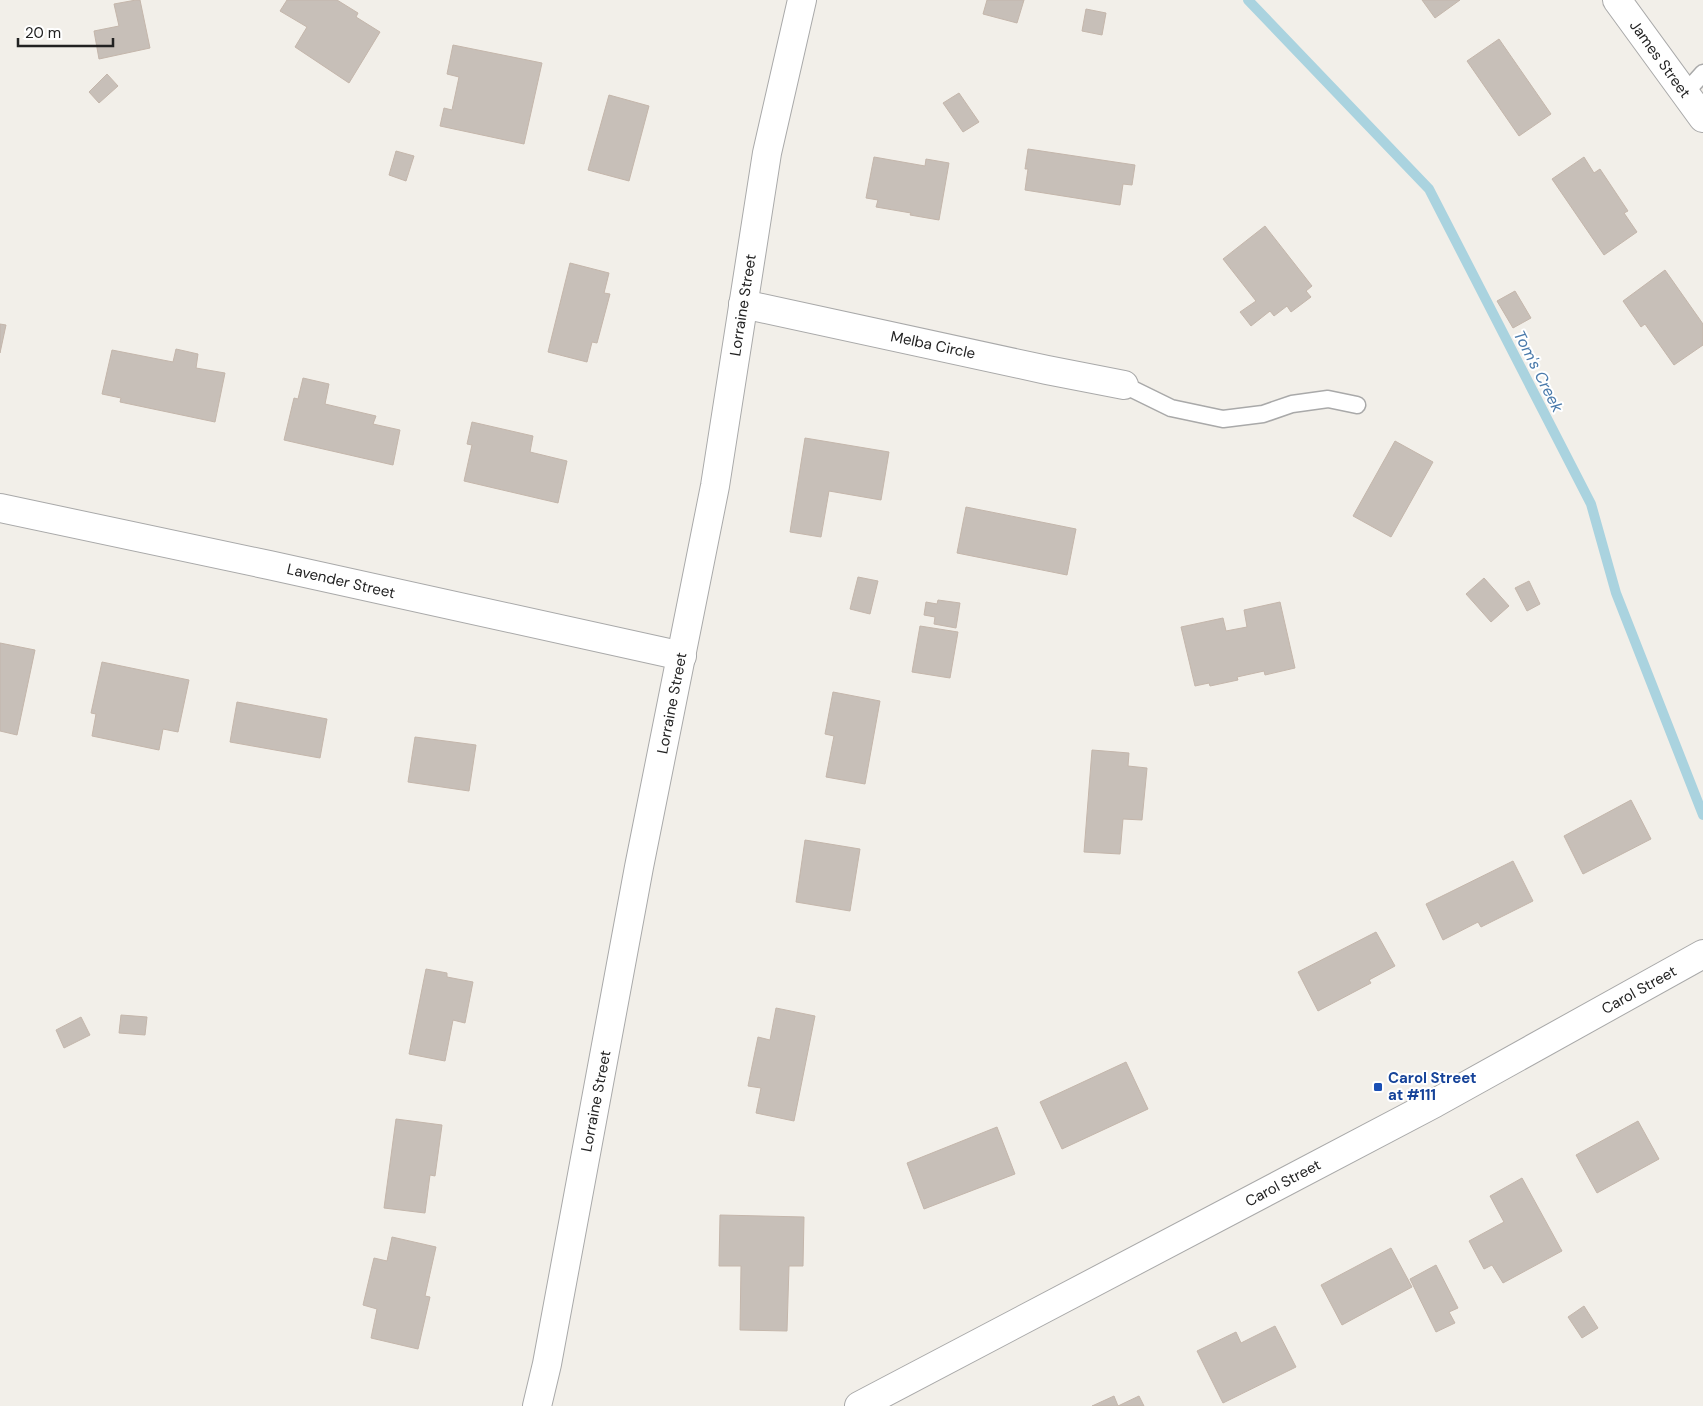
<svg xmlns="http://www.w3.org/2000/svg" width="1703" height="1406" font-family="'DM Sans',sans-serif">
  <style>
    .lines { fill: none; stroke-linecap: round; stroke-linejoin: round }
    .stream { stroke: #aad3df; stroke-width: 10 }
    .building { fill: #c7bfb8; stroke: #c4b6ab }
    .service-casing { stroke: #a9a9a9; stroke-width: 19 }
    .minor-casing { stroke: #a9a9a9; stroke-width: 30 }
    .service { stroke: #fff; stroke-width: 16 }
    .minor { stroke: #fff; stroke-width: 28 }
    .transit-dot { fill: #1a4fb4; stroke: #fff; stroke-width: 2 }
    .labels { text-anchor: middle; stroke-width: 4; stroke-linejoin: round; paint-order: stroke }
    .street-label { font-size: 15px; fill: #222; stroke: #fff }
    .transit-label { font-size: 15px; font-weight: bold; fill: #164399; stroke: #fff; text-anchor: start }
    .water-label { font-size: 16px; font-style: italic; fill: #4a7aab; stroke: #fff }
  </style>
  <rect width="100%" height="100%" fill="#f2efe9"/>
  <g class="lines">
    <path class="stream" d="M1248,0L1429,189L1591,504L1616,593L1703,815"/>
  </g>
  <g class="building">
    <path d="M136,0H140L150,48L99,59L94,31L119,26L114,4Z"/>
    <path d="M287,0H337L358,13L356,17L380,32L349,83L295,47L307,27L280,11Z"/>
    <path d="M987,0H1024L1017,23L983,14Z"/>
    <path d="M1422,0H1460L1435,18Z"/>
    <path d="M1086,9L1106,13L1102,35L1082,31Z"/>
    <path d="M1499,39L1551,114L1519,136L1467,61Z"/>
    <path d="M453,45L542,63L524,144L440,126L444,108L452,110L459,77L447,74Z"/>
    <path d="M107,74L118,86L99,103L89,92Z"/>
    <path d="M959,93L979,122L963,132L943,103Z"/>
    <path d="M609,95L649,106L629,181L588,170Z"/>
    <path d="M1028,149L1135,165L1132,185L1123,184L1120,205L1025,190L1028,169H1025Z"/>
    <path d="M396,151L414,156L406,181L389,175Z"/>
    <path d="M874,157L925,166L926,159L949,163L939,220L910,215L911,213L876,207L878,200L866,198Z"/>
    <path d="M1584,157L1594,173L1600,169L1628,211L1624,213L1637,232L1604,255L1552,179Z"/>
    <path d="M1265,226L1312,286L1306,291L1311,297L1291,312L1287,306L1274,316L1270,311L1251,326L1240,312L1256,301L1223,259Z"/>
    <path d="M570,263L609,273L604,293L610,294L597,343L592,342L587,362L548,352Z"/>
    <path d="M1665,270L1703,324V345L1674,365L1645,324L1641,327L1623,301Z"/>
    <path d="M1515,291L1531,318L1513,328L1497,301Z"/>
    <path d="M0,324L6,325L0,353Z"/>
    <path d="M176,349L198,354L196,368L225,373L215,422L120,402L121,398L102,394L112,350L173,362Z"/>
    <path d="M303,378L329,384L325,404L376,416L373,424L400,430L393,465L284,440L294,398L298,399Z"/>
    <path d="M472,422L533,436L530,452L567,461L558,503L464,481L472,445L467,444Z"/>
    <path d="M805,438L889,452L881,500L829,491L821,537L790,532Z"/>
    <path d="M1395,441L1433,462L1391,537L1353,516Z"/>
    <path d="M966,507L1076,529L1067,575L957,553Z"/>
    <path d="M858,577L878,581L870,614L850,609Z"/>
    <path d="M1484,578L1509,606L1491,622L1466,594Z"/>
    <path d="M1529,581L1540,604L1527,611L1515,588Z"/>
    <path d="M938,600L960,603L956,628L934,624L935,617L924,615L926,602L937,604Z"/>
    <path d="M1280,602L1295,668L1265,675L1264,671L1237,677L1238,680L1210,686L1209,683L1195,686L1181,627L1223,618L1226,631L1247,627L1244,610Z"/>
    <path d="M920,626L958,632L950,678L912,672Z"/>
    <path d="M0,643L35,650L17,735L0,731Z"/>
    <path d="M102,662L189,680L178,732L163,729L159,750L92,736L96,714L91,713Z"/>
    <path d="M833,692L880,701L865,784L826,777L834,736L825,734Z"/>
    <path d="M237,702L327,719L320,758L230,742Z"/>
    <path d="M415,737L476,745L469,791L408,782Z"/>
    <path d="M1092,750L1129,753L1128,766L1147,768L1142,820L1123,819L1120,854L1084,852Z"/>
    <path d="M1631,800L1651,839L1583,874L1564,836Z"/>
    <path d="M805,840L860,849L850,911L796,902Z"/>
    <path d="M1513,861L1533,901L1481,927L1478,922L1443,940L1426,904Z"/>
    <path d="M1376,932L1395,966L1369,980L1371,983L1318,1011L1298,972Z"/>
    <path d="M426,969L447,973V977L473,982L465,1023L453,1020L445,1061L409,1054Z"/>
    <path d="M776,1008L815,1016L794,1121L756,1113L761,1088L748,1086L758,1037L770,1040Z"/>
    <path d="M121,1015L147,1017L145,1035L119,1033Z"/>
    <path d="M81,1017L90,1035L64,1048L56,1030Z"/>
    <path d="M1126,1062L1148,1109L1062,1149L1040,1102Z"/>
    <path d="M396,1119L442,1125L435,1176L430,1175L425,1213L384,1208Z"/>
    <path d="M1638,1121L1659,1159L1597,1193L1576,1155Z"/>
    <path d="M997,1127L1015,1174L924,1209L907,1163Z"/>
    <path d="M1522,1178L1562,1251L1503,1283L1492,1265L1484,1269L1469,1241L1504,1222L1490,1196Z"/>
    <path d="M720,1215L804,1217L803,1266H789L787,1331L740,1330L741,1266H719Z"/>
    <path d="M392,1237L436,1247L425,1296L430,1297L418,1349L371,1338L377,1309L363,1305L374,1258L387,1261Z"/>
    <path d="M1391,1248L1412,1287L1342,1325L1321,1285Z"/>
    <path d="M1436,1265L1458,1308L1449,1312L1455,1323L1436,1332L1410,1279Z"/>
    <path d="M1584,1306L1598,1328L1582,1338L1568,1317Z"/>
    <path d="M1275,1326L1296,1367L1223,1403L1197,1351L1236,1332L1241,1343Z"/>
    <path d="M1114,1396L1118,1406L1139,1396L1144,1406H1092Z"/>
  </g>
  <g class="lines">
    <g class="service-casing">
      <g id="service">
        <path d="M1685,93L1703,73"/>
        <path d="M1124,385L1171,408L1223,419L1263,414L1292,404L1328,399L1357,405"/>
      </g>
    </g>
    <g class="minor-casing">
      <g id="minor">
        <path d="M1617,0L1703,118"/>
        <path d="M743,304L1047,370L1124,385"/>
        <path d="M0,508L269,565L682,656"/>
        <path d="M537,1406L547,1364L639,867L715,486L767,153L802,0"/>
        <path d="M859,1406L1435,1103L1703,954"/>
      </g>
    </g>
    <use href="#service" class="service"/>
    <use href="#minor" class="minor"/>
  </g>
  <rect class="transit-dot" x="1373" y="1082" width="10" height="10" rx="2.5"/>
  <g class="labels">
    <g class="street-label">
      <text transform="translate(1660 59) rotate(54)" y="5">James Street</text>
      <text transform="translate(743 305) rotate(-81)" y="5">Lorraine Street</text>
      <text transform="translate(933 345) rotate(12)" y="5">Melba Circle</text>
      <text transform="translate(341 581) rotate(13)" y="5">Lavender Street</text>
      <text transform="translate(672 703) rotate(-79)" y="5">Lorraine Street</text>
      <text transform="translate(1639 990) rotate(-29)" y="5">Carol Street</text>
      <text transform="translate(596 1101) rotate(-79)" y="5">Lorraine Street</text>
      <text transform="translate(1283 1183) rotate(-28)" y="5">Carol Street</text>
    </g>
    <g class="transit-label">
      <text x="1388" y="1083">Carol Street<tspan x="1388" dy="17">at #111</tspan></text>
    </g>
    <g class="water-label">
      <text transform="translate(1539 371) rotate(63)" y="6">Tom's Creek</text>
    </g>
  </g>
  <path d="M18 38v8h95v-8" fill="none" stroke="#222222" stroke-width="2.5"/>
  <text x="25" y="38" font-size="15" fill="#222222" stroke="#ffffff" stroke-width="4" paint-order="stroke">20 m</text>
</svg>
